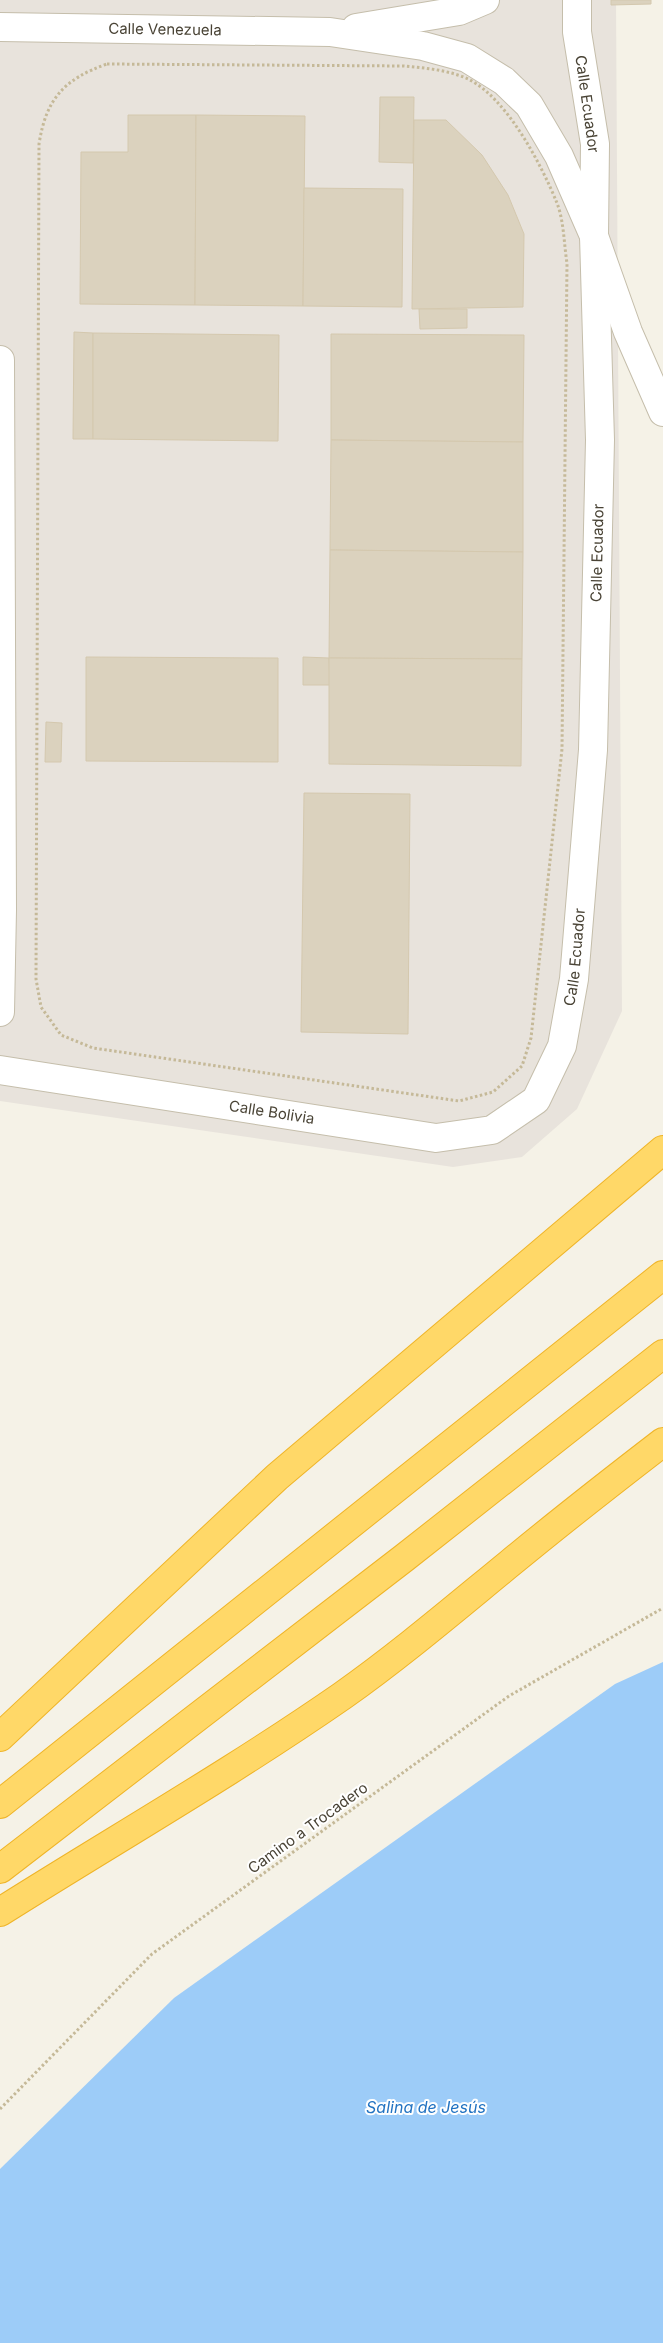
<svg xmlns="http://www.w3.org/2000/svg" width="663" height="2343" font-family="Inter,sans-serif">
  <style>
    .industrial { fill: #e8e3dc }
    .water { fill: #9dccf8 }
    .building { fill: #dbd2be; stroke: #d4c8ae }
    .lines { fill: none; stroke-linecap: round; stroke-linejoin: round }
    .street-casing { stroke: #c5beab; stroke-width: 30 }
    .highway-casing { stroke: #efb428; stroke-width: 30 }
    .path { stroke: #c5b998; stroke-width: 3; stroke-dasharray: 2.5 2.5; stroke-linecap: butt }
    .street { stroke: #fff; stroke-width: 28 }
    .highway { stroke: #ffd868; stroke-width: 28 }
    .labels { text-anchor: middle; stroke-width: 4; stroke-linejoin: round; paint-order: stroke }
    .street-label { font-size: 15px; fill: #494335; stroke: #fff }
    .water-label { font-size: 16px; font-style: italic; fill: #2273c2; stroke: #fff }
  </style>
  <rect width="100%" height="100%" fill="#f5f2e7"/>
  <path class="industrial" d="M0,0H616L622,1011L577,1109L522,1157L453,1167L0,1101Z"/>
  <path class="water" d="M663,1662V2343H0V2169L174,1998L615,1684Z"/>
  <g class="building">
    <path d="M611,0H651V4L611,5Z"/>
    <path d="M380,97H414L413,163L379,162Z"/>
    <path d="M128,115H196L195,305L80,304L81,152H128Z"/>
    <path d="M196,115L305,116L303,306L195,305Z"/>
    <path d="M414,120H446L482,155L508,195L524,234L523,307L412,309Z"/>
    <path d="M304,188L403,189L402,307L303,306Z"/>
    <path d="M419,309H467V328L420,329Z"/>
    <path d="M74,332L93,333V439H73Z"/>
    <path d="M93,333L279,335L278,441L93,439Z"/>
    <path d="M331,334L524,335L523,442L331,440Z"/>
    <path d="M331,440L523,442V552L330,550Z"/>
    <path d="M330,550L523,552L522,659L329,658Z"/>
    <path d="M86,657L278,658V762L86,761Z"/>
    <path d="M303,657L329,658L330,685H303Z"/>
    <path d="M329,658L522,659L521,766L329,764Z"/>
    <path d="M46,722L62,723L61,762H45Z"/>
    <path d="M304,793L410,794L408,1034L301,1032Z"/>
  </g>
  <g class="lines">
    <g class="street-casing">
      <g id="street">
        <path id="s1" d="M0,27L330,32L423,46L467,58L504,81L529,105L559,156L594,236L628,332L663,412"/>
        <path d="M356,28L459,11L485,0"/>
        <path d="M0,360L2,910L0,1012"/>
        <path id="s2" d="M0,1070L436,1138L492,1130L536,1100L562,1046L574,979L593,750L600,440L594,236L595,144L577,32V0"/>
      </g>
    </g>
    <g class="highway-casing">
      <g id="highway">
        <path d="M0,1737L277,1477L663,1150"/>
        <path d="M0,1804L663,1275"/>
        <path d="M0,1869L404,1558L663,1354"/>
        <path d="M0,1912C114,1840 231,1773 342,1696C400,1655 454,1609 509,1564C560,1522 611,1482 663,1442"/>
      </g>
    </g>
    <g class="path">
      <path d="M107,64L404,66C425,68 449,70 468,79C507,98 541,164 557,203C564,221 564,245 567,263L562,749L531,1038L522,1066L493,1092L459,1101L93,1048L61,1035L41,1007L36,979L39,144C46,99 64,79 107,64Z"/>
      <path d="M0,2109L152,1954L509,1696L663,1608"/>
    </g>
    <use href="#street" class="street"/>
    <use href="#highway" class="highway"/>
  </g>
  <g class="labels">
    <g class="street-label">
      <text dy="5" stroke="none"><textPath href="#s1" startOffset="165">Calle Venezuela</textPath></text>
      <text transform="translate(587 104) rotate(82)" y="5">Calle Ecuador</text>
      <text dy="5" stroke="none"><textPath href="#s2" startOffset="1106">Calle Ecuador</textPath></text>
      <text dy="5" stroke="none"><textPath href="#s2" startOffset="701">Calle Ecuador</textPath></text>
      <text dy="5" stroke="none"><textPath href="#s2" startOffset="275">Calle Bolivia</textPath></text>
      <text transform="translate(308 1828) rotate(-36)" y="5">Camino a Trocadero</text>
    </g>
    <g class="water-label">
      <text x="426" y="2113">Salina de Jesús</text>
    </g>
  </g>
</svg>
